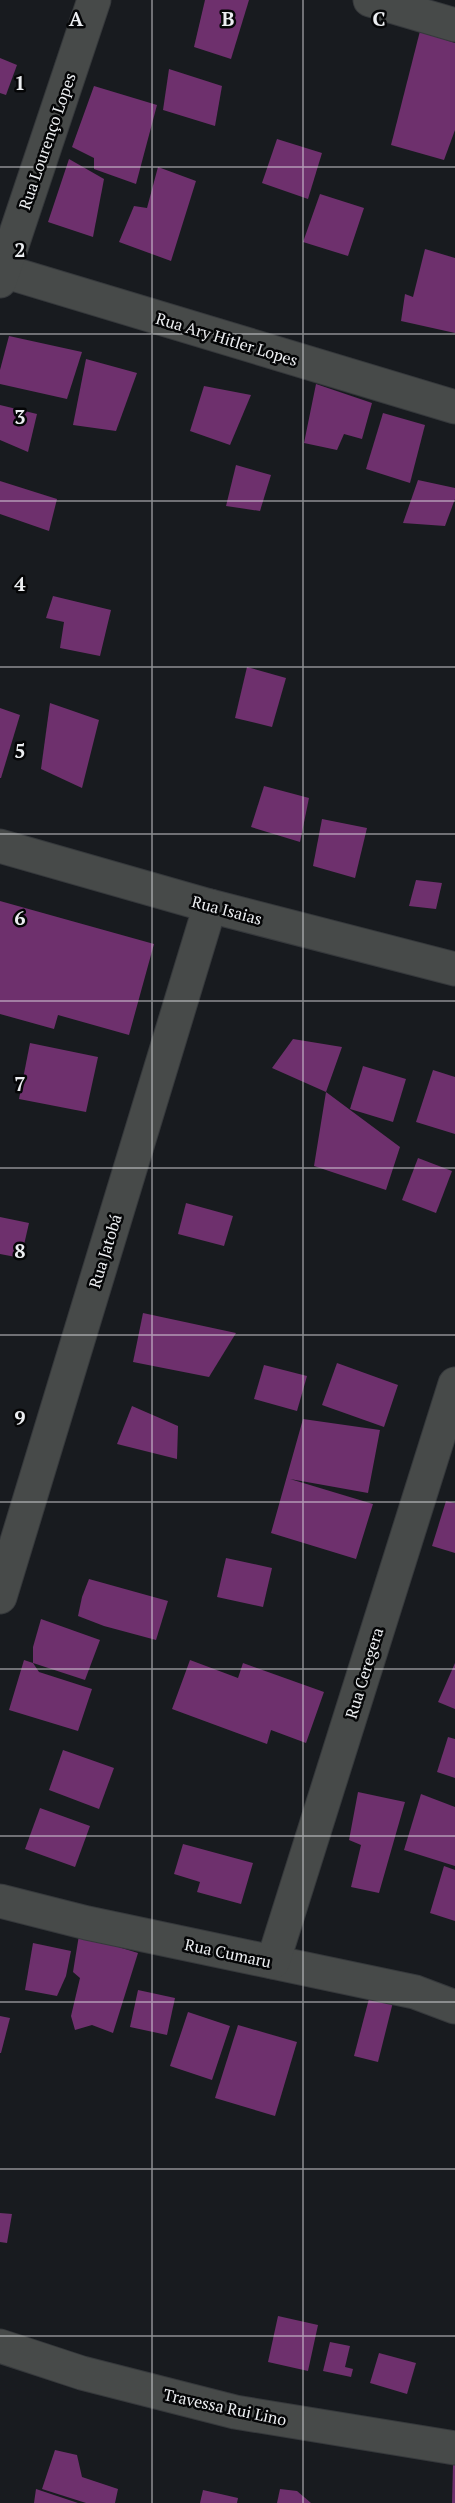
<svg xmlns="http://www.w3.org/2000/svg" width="455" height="2503" font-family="'PT Serif',serif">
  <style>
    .building { fill: #6e306d }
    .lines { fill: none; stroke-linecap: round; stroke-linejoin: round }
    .street-casing { stroke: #36393c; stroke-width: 35 }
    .street { stroke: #474a49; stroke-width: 33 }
    .grid { fill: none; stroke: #eceef1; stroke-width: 1.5; stroke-opacity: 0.55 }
    .labels { text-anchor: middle; stroke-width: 5; stroke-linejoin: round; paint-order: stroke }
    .street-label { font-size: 16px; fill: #eceef1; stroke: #050607 }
    .grid-label { font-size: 20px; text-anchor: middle; font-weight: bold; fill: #eceef1; stroke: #050607; stroke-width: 5; stroke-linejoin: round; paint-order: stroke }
  </style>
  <rect width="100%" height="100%" fill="#181b1f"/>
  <g class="building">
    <path d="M205,0H249L231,59L194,47Z"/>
    <path d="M420,31L455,43V130L444,160L391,145Z"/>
    <path d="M0,58L17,65L6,95L0,93Z"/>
    <path d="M169,69L222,86L215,126L163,110Z"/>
    <path d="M94,86L157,105L136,184L94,169V158L72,147Z"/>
    <path d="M277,139L322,153L308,199L262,183Z"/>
    <path d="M69,159L104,179L93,237L48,222Z"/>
    <path d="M158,167L196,181L171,261L119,242L134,206L147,208Z"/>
    <path d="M320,194L364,208L348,256L303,242Z"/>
    <path d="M425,249L455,258V333L401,321L405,294L413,297Z"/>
    <path d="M9,336L82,352L67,399L0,384V370Z"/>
    <path d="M86,359L137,373L116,431L73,425Z"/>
    <path d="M316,384L372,403L362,439L344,434L337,450L304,443Z"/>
    <path d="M204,386L251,395L230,445L190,431Z"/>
    <path d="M0,405L37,414L28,452L0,440Z"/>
    <path d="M383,413L425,425L410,483L366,469Z"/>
    <path d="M236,465L271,475L260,511L226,506Z"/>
    <path d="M418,480L455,488V499L445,526L403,523Z"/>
    <path d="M0,481L57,499L49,531L0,514Z"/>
    <path d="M53,596L111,610L100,656L60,648L64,622L46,618Z"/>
    <path d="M247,667L286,678L272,727L235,718Z"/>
    <path d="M50,703L99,720L82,788L41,769Z"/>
    <path d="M0,708L20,715L1,778H0Z"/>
    <path d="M264,786L309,798L300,842L251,827Z"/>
    <path d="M322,819L367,828L355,878L313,866Z"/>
    <path d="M416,880L442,883L436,909L409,906Z"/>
    <path d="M0,901L154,944L129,1035L58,1015L54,1029L0,1014Z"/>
    <path d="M293,1039L342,1047L326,1092L400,1147L386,1190L314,1166L326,1092L272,1068Z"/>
    <path d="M30,1043L98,1057L86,1112L19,1099Z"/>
    <path d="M363,1066L406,1079L393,1122L350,1109Z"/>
    <path d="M433,1070L455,1077V1134L416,1122Z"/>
    <path d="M418,1158L452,1171L436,1213L402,1200Z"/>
    <path d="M186,1203L233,1216L224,1246L178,1234Z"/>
    <path d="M0,1217L29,1223L21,1258L0,1254Z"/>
    <path d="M143,1313L236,1333L209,1377L133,1362Z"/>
    <path d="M337,1363L398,1385L384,1427L322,1405Z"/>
    <path d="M264,1365L307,1376L297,1411L254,1399Z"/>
    <path d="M132,1406L178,1426L177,1459L117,1444Z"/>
    <path d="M303,1419L380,1430L368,1493L290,1479L373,1504L356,1559L271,1533Z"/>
    <path d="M446,1501L455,1503V1553L432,1546Z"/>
    <path d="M226,1558L272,1568L263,1607L217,1597Z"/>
    <path d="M89,1579L168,1601L156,1640L104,1626L78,1616L82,1597Z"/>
    <path d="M41,1619L100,1640L85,1680L33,1663V1647Z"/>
    <path d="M24,1660L33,1663L39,1672L92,1689L78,1731L9,1710Z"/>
    <path d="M190,1660L238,1678L243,1663L324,1692L306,1743L271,1730L267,1744L172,1709Z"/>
    <path d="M455,1663V1709L438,1702Z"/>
    <path d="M448,1737L455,1739V1778L437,1772Z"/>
    <path d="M63,1750L114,1768L99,1809L49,1790Z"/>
    <path d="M358,1792L405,1802L379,1893L351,1887L361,1845L349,1840Z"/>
    <path d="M421,1794L455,1807V1866L404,1850Z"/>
    <path d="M40,1808L90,1826L75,1867L25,1849Z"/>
    <path d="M183,1844L253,1863L241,1904L197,1892L200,1882L174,1874Z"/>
    <path d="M444,1866L455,1870V1921L430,1913Z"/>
    <path d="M79,1935L138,1953L113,2033L92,2025L75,2030L71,2016L80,1978L73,1972Z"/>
    <path d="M33,1943L71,1951L66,1976L57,1996L25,1990Z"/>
    <path d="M138,1990L175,1998L167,2035L130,2027Z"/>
    <path d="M370,1995L393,2002L378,2062L354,2056Z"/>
    <path d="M188,2012L230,2026L212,2080L170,2066Z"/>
    <path d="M0,2016L10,2018L1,2053H0Z"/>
    <path d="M238,2025L297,2042L275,2116L215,2098Z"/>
    <path d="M0,2213L12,2214L7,2243L0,2242Z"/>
    <path d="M278,2316L318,2325L308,2371L268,2362Z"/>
    <path d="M330,2342L350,2346L345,2367L353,2369L351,2377L323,2371Z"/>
    <path d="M379,2353L416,2363L407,2394L370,2383Z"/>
    <path d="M55,2450L77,2455L82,2477L118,2489L115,2503H86L42,2489Z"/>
    <path d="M453,2465H455V2503H452Z"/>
    <path d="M36,2489L78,2503H34Z"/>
    <path d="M280,2489L297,2491L311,2503H277Z"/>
    <path d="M203,2490L238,2498L237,2503H200Z"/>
  </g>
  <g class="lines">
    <g class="street-casing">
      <g id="street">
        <path d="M370,0L455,25"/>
        <path d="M0,270L455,407"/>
        <path d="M0,281L94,0"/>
        <path d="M0,846L210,906L455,969"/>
        <path d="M0,1597L210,906"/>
        <path d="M0,1901L87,1923L415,1992L455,2007"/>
        <path d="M273,1962L455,1384"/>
        <path d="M0,2346L82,2373L235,2412L455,2448"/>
      </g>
    </g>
    <use href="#street" class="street"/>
  </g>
  <path class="grid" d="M152,0V2503M303,0V2503M0,167H455M0,334H455M0,501H455M0,667H455M0,834H455M0,1001H455M0,1168H455M0,1335H455M0,1502H455M0,1669H455M0,1836H455M0,2002H455M0,2169H455M0,2336H455"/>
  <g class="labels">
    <g class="street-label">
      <text transform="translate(47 141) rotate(-71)" y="6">Rua Lourenço Lopes</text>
      <text transform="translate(227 339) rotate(17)" y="6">Rua Ary Hitler Lopes</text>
      <text transform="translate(227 910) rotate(15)" y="6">Rua Isaias</text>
      <text transform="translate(105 1251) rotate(-73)" y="6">Rua Jatobá</text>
      <text transform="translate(364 1673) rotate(-73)" y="6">Rua Ceregera</text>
      <text transform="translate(228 1953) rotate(12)" y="6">Rua Cumaru</text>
      <text transform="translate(225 2407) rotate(12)" y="6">Travessa Rui Lino</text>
    </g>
  </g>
  <g class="grid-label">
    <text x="76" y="26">A</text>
    <text x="228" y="26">B</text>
    <text x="379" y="26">C</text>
    <text x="20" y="90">1</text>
    <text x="20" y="257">2</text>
    <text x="20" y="424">3</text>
    <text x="20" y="591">4</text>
    <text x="20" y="758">5</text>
    <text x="20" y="925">6</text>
    <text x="20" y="1091">7</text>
    <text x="20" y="1258">8</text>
    <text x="20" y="1425">9</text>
  </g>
</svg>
